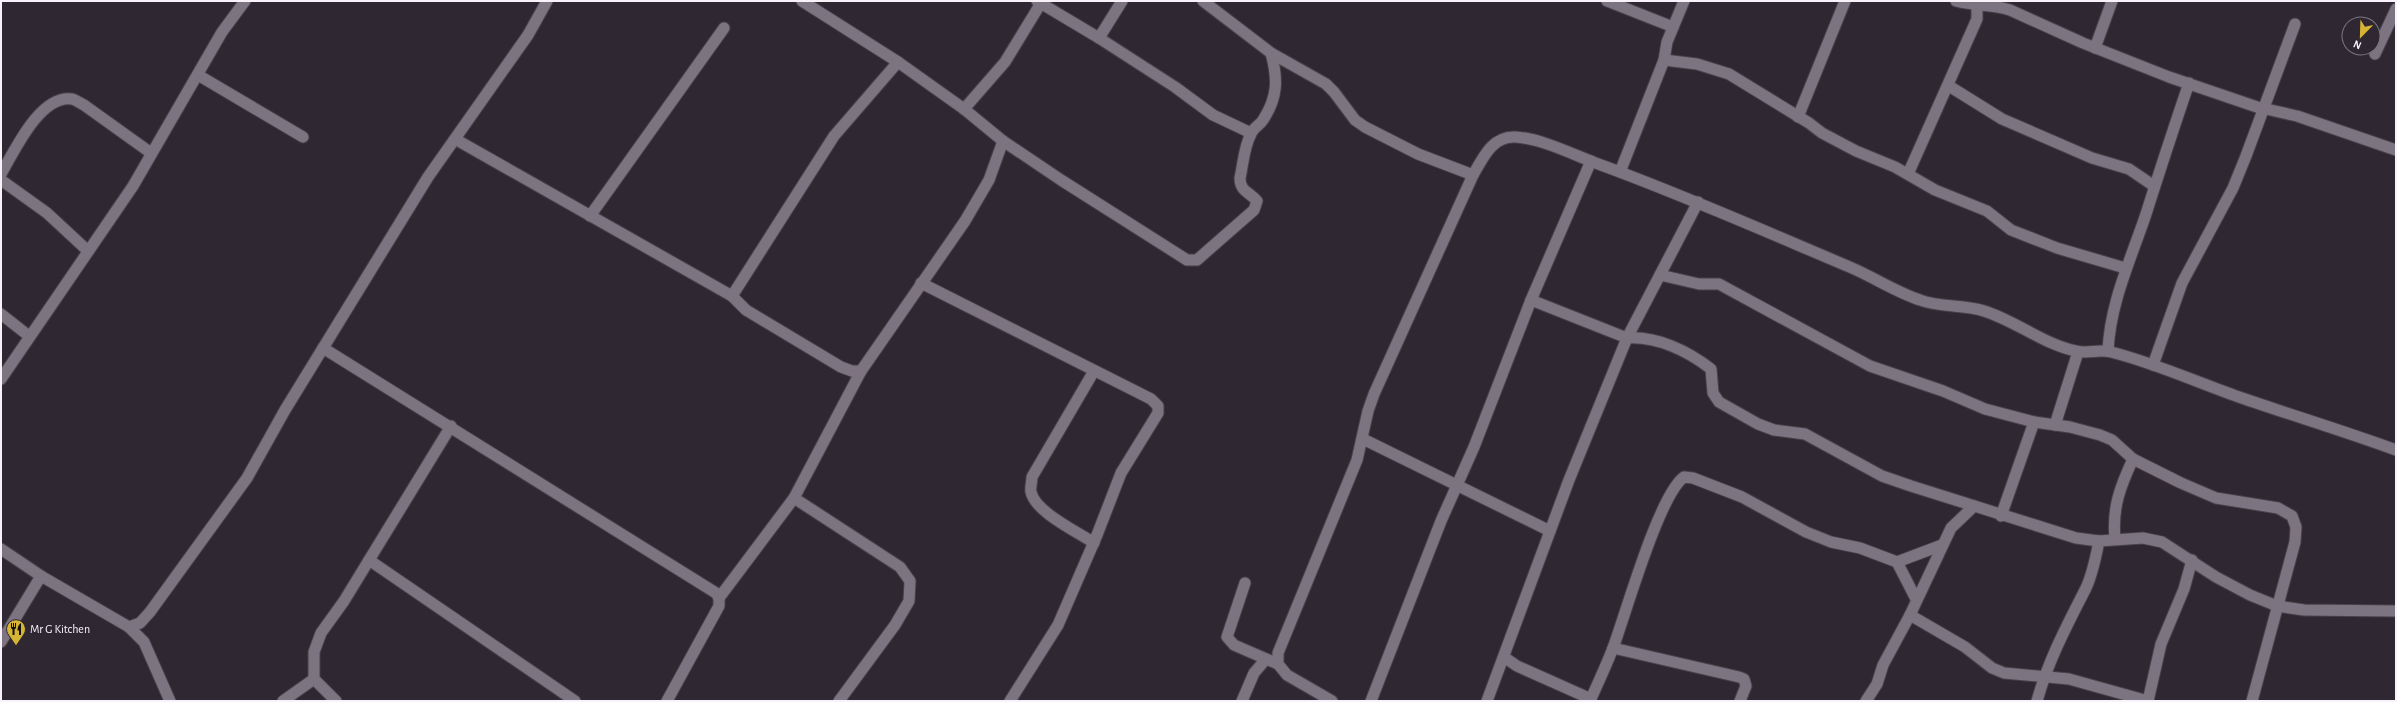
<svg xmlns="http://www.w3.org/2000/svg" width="2397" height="702" font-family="'Alegreya Sans',sans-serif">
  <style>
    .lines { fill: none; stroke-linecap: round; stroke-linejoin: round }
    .minor-casing { stroke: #48424b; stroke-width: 13 }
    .minor { stroke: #7d7481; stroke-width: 11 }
    .labels { text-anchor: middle; stroke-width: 4; stroke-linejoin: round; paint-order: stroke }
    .poi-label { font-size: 12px; fill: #f8f2fa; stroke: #2f2732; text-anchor: start }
  </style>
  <rect width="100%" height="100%" fill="#2f2732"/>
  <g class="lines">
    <g class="minor-casing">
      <g id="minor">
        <path d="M802,1L898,62L964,109L1003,141L1061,180L1187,260H1197L1254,210L1257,201C1250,192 1240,192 1240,178C1243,165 1244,146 1251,134C1253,128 1260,125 1263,120C1278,97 1278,79 1271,53"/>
        <path d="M1037,1L1099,38L1175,87L1213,115L1251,133"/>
        <path d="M1203,1L1271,53L1326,84L1334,92L1355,120L1365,127L1418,154L1473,175"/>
        <path d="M1607,1L1673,27"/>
        <path d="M1956,1C1974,6 1992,4 2010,10L2083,43L2169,77L2257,107L2297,116L2396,150"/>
        <path d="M1099,38L1122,1"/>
        <path d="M2095,48L2112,1"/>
        <path d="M2375,54L2396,9"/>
        <path d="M1664,60L1697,64L1729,74L1809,123L1822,133L1856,151L1895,167L1935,190L1987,211L2011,230L2057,248L2125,268"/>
        <path d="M198,75L303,137"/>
        <path d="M1949,86L2002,119L2092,158L2129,169L2154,186"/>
        <path d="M964,109L1005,62L1041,3"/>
        <path d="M1798,117L1845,1"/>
        <path d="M455,139L732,296L746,310L841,367L852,371H861L965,221L989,180L1003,141"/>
        <path d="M1620,172L1664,60L1667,42L1684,1"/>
        <path d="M1,174C14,152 40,94 72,99C76,100 80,103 84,105L151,153"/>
        <path d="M1908,174L1977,19V6"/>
        <path d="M1,180L47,213L88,251"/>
        <path d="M590,216L724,28"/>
        <path d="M1660,275L1699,284H1719L1870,366L1943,391L1985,409L2034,422L2070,427L2100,435L2112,440L2133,459L2181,483L2216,498L2278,508L2292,516L2296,527L2295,542L2252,701"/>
        <path d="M921,283L1151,399L1158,406V413L1121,473L1097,535L1058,625L1010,701"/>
        <path d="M732,296L834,136L898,62"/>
        <path d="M1531,300L1627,338C1657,336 1688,351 1711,369L1713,393L1719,402L1758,424L1774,430L1805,434L1882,476L1911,486L2076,538L2099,541L2143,538L2162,542L2216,577L2250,595L2277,606L2304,610L2396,611"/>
        <path d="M1,314L29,336"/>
        <path d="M323,348L716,593L719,598V606L667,701"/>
        <path d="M2108,351C2110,303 2131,259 2146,214C2160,170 2174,127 2189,83"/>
        <path d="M2153,365L2182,283L2233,188L2246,156L2295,24"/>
        <path d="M1,379L133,186L222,32L245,1"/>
        <path d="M2055,425L2078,352"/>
        <path d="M1363,439L1550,531"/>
        <path d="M794,498L900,567L910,581L909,601L895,625L839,701"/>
        <path d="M2001,516L2034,422"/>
        <path d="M2115,539C2112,508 2120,487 2133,459"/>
        <path d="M1094,543C1078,532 1035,512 1031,492C1030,488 1032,481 1032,477L1094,371"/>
        <path d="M1,549L41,576L1,642"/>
        <path d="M369,560L575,701"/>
        <path d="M1897,562L1916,599"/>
        <path d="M41,576L129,627L140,623L150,612L247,478L285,410L428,177L528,35L547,1"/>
        <path d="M1245,583L1227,637L1234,645L1278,664"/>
        <path d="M719,598L794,498L861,371"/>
        <path d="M1910,615L1965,647L1992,668L2004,673L2069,679L2148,701"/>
        <path d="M129,627L144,642L170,701"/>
        <path d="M1613,648L1739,677L1744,679L1746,686L1740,701"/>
        <path d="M1504,657L1517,666L1591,699"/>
        <path d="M283,701L314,679"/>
        <path d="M336,701L314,679V652L321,633L344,601L451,426"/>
        <path d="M1242,701L1254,673L1266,659"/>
        <path d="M1332,701L1287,675L1278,664V653L1357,460L1368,411L1374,394L1473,175C1483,158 1492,136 1515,137C1541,138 1576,156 1601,165C1686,196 1769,233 1852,268C1875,278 1896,292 1920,300C1940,308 1963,304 1984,311C2016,321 2043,344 2076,351C2087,354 2099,349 2111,352C2155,363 2196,382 2239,397C2291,415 2344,431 2396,450"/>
        <path d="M1371,701L1441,521L1474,447L1531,300L1591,161"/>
        <path d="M1487,701L1569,480L1627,338L1698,202"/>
        <path d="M1590,701C1598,683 1606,666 1613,648C1626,613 1659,495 1684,477L1693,478L1742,497L1806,532L1831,542L1860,548L1897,562L1942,545"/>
        <path d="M1866,701L1877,684L1883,665L1910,615L1951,528L1974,506"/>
        <path d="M2037,701C2048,661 2067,625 2086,588C2093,573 2096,556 2099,541"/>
        <path d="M2148,701L2161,644L2184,589L2192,560"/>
      </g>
    </g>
    <use href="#minor" class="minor"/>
  </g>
  <defs>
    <g id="restaurant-pin" transform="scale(1)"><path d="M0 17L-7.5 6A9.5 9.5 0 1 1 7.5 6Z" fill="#d6b534" stroke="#2f2732"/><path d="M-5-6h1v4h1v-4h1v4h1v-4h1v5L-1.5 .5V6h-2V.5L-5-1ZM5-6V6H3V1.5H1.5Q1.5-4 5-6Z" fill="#111"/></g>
  </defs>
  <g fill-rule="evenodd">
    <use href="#restaurant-pin" x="16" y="629"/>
  </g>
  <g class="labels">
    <g class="poi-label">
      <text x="30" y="633">Mr G Kitchen</text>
    </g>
  </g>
  <rect width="2397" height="702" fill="none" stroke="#f8f2fa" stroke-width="4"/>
  <g transform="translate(2361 36) rotate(203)"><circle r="19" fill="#2f2732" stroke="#7f7882"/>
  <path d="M0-3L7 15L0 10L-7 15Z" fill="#d6b534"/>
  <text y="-6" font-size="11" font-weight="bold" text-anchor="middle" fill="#f8f2fa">N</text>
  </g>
</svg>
